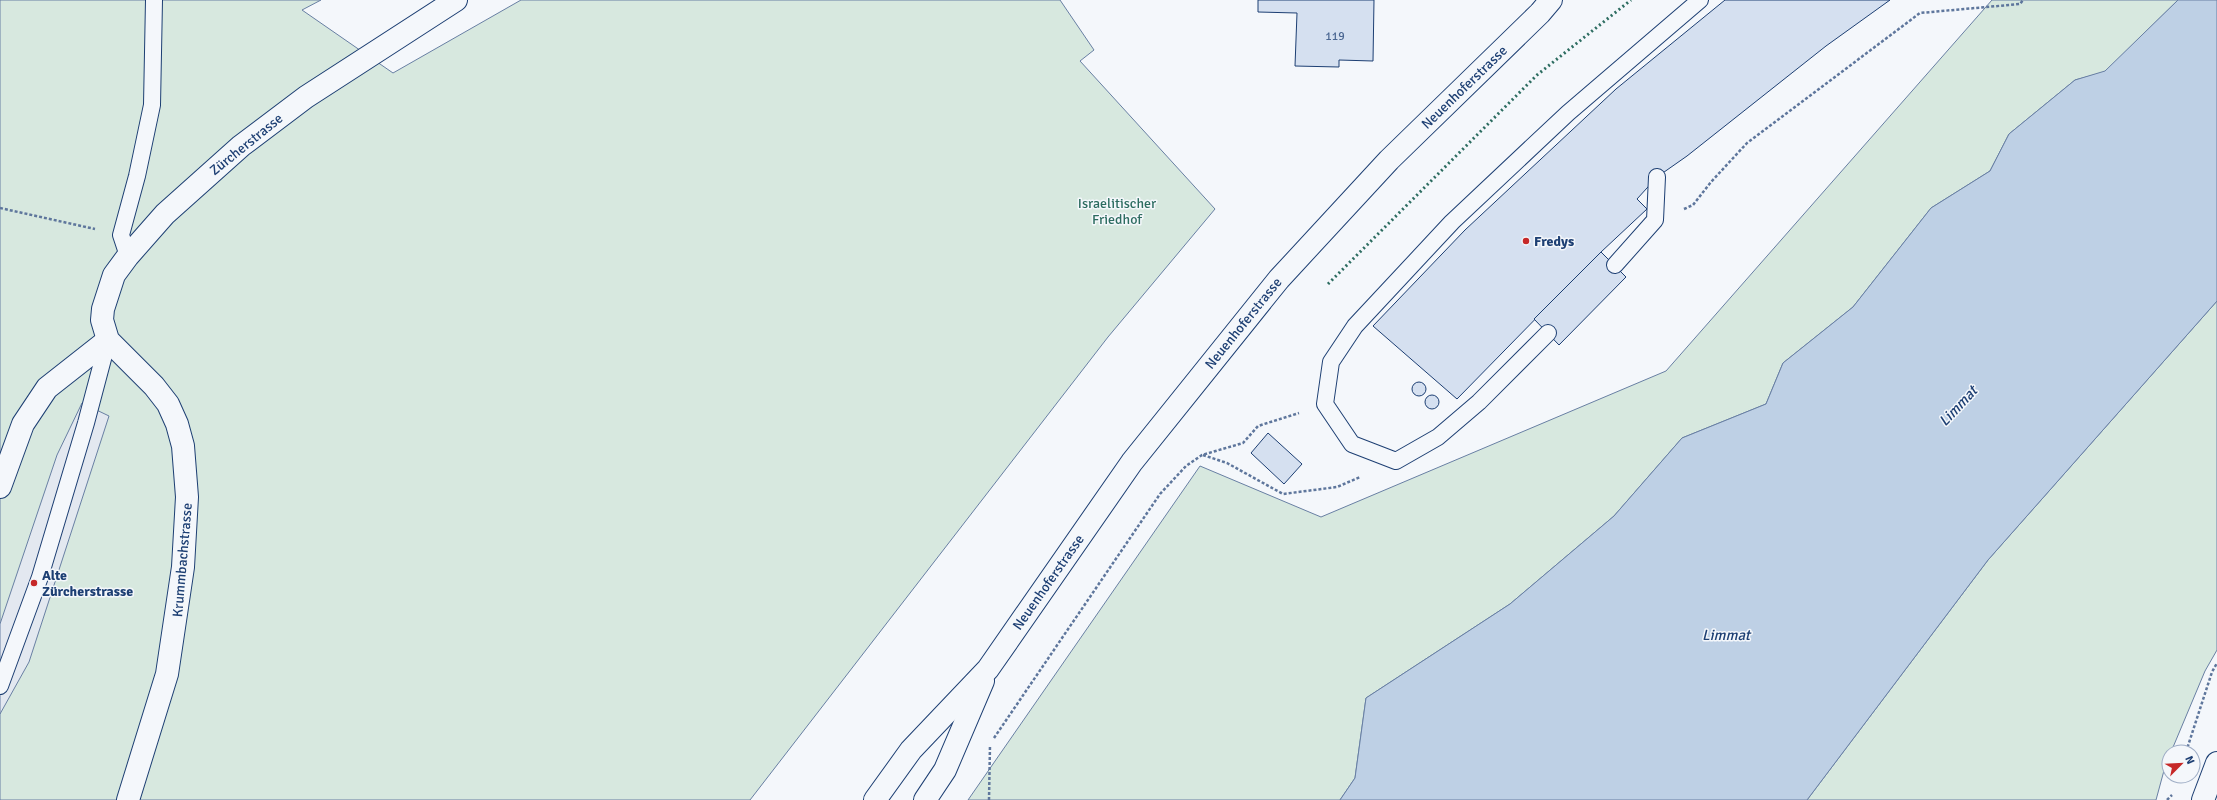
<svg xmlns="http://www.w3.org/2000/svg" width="2217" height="800" font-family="Signika,sans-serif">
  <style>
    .green { fill: #d7e8df; stroke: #687fa3 }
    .parking { fill: #e3e8f0; stroke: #687fa3 }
    .water { fill: #bed0e5; stroke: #687fa3 }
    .building { fill: #d5e0f0; stroke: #1d3f73 }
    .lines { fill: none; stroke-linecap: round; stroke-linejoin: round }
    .service-casing { stroke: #1d3f73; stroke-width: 18 }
    .minor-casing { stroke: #1d3f73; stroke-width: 24 }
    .secondary-casing { stroke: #1d3f73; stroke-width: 24 }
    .primary-casing { stroke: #1d3f73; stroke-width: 24 }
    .path { stroke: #5e769c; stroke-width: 2.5; stroke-dasharray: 3 2; stroke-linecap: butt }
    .service { stroke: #f4f7fb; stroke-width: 16 }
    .minor { stroke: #f4f7fb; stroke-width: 22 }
    .secondary { stroke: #f4f7fb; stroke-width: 22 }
    .primary { stroke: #f4f7fb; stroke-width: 22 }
    .hedge { stroke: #2c6c60; stroke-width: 3; stroke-dasharray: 2 3; stroke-linecap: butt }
    .poi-dot { fill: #c62828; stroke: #f4f7fb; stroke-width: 1.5 }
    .labels { text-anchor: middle; stroke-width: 3; stroke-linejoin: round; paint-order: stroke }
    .number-label { font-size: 12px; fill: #4b6792 }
    .street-label { font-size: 14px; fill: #1d3f73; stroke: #f4f7fb }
    .park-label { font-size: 14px; fill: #2c6c60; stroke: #f4f7fb }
    .poi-label { font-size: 14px; font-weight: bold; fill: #1d3f73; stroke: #f4f7fb; text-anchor: start }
    .water-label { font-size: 15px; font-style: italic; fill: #1d3f73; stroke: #f4f7fb }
  </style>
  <rect width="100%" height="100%" fill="#f4f7fb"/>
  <g class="green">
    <path d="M0,0H321L302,10L393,73L521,0H1060L1094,50L1080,61L1215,209L1108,337L750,800H0Z"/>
    <path d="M1992,0H2178L2105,72L2075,80L2009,134L1990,171L1931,208L1853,307L1783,363L1766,404L1682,438L1614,516L1510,604L1366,698L1355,778L1340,800H968L1200,466L1321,517L1666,371Z"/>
    <path d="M2217,301V650L2205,671L2171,752H2169L2156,800H1807L1988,560Z"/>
  </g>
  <path class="parking" d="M82,403L109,416L29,662L0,714V624L57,455Z"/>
  <path class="water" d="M2178,0H2217V301L1988,560L1807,800H1340L1355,778L1366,698L1510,604L1614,516L1682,438L1766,404L1783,363L1853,307L1931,208L1990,171L2009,134L2075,80L2105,71Z"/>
  <g class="building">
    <path d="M1258,0H1374L1373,61L1339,60V67L1295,66L1297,13L1258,12Z"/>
    <path d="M1725,0H1890L1826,46L1687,156L1657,177L1637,199L1647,209L1601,252L1457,399L1373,326L1465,230L1616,89Z"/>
    <path d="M1601,252L1626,277L1559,345L1534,319Z"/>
    <circle cx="1419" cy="389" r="7"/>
    <circle cx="1432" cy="402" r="7"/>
    <path d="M1268,433L1302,464L1284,484L1251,453Z"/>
  </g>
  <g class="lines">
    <g class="service-casing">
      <g id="service">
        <path d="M128,256L121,235L137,176L152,105L154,0"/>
        <path d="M1615,265L1655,220L1657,177"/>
        <path d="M1548,333L1479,402L1438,437L1396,461L1352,444L1325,404L1331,362L1355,326L1452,222L1568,113L1700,0"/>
        <path d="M0,686L40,577L86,423L108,340"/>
      </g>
    </g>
    <g class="minor-casing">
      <g id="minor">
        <path d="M0,487L23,424L47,388L108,340"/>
        <path d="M128,800L167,674L183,567L187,497L183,446L177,424L168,404L154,386L108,340L102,320L103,309L114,275L128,256L165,214L241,146L306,97L456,0"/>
      </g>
    </g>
    <g class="secondary-casing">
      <path id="secondary" d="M2203,800L2217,763"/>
    </g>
    <g class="primary-casing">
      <g id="primary">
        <path d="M875,800L911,750L988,669L1132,462L1279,279L1389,160L1540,13L1551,0"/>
        <path d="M925,800L945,770L983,681"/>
      </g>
    </g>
    <g class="path">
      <path d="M0,208L95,229"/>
      <path d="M1684,209L1693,205L1711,182L1747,143L1920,13L2020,4L2023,0"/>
      <path d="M1203,455L1227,463L1283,494L1337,487L1360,477"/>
      <path d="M994,738L1160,494L1186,466L1202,455L1243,443L1258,426L1299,413"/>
      <path d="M2186,752L2212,672L2217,663"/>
      <path d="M989,800L990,745"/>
      <path d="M2167,800L2172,795"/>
    </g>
    <use href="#service" class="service"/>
    <use href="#minor" class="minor"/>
    <use href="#secondary" class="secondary"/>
    <use href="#primary" class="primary"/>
    <path class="hedge" d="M1328,284L1537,75L1631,0"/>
  </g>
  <g class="poi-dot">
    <circle cx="1526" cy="241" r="4"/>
    <circle cx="34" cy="583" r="4"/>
  </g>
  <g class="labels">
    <g class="number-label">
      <text x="1335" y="40">119</text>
    </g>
    <g class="street-label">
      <text transform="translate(1464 87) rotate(-44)" y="5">Neuenhoferstrasse</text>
      <text transform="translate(246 144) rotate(-39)" y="5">Zürcherstrasse</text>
      <text transform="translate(1243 323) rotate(-51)" y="5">Neuenhoferstrasse</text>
      <text transform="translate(182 560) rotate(-85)" y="5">Krummbachstrasse</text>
      <text transform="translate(1048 582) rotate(-55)" y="5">Neuenhoferstrasse</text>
    </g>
    <g class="park-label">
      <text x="1117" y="208">Israelitischer<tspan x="1117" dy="16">Friedhof</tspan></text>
    </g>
    <g class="poi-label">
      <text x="1534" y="246">Fredys</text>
      <text x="42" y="580">Alte<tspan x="42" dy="16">Zürcherstrasse</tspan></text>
    </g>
    <g class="water-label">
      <text transform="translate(1958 406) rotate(-47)" y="5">Limmat</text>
      <text x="1726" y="640">Limmat</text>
    </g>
  </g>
  <g transform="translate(2181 764) rotate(66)"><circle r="19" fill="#f4f7fb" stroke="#9eadc5"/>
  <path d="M0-3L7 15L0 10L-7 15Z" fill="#c62828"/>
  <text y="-6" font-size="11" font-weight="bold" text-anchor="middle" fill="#1d3f73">N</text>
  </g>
</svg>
